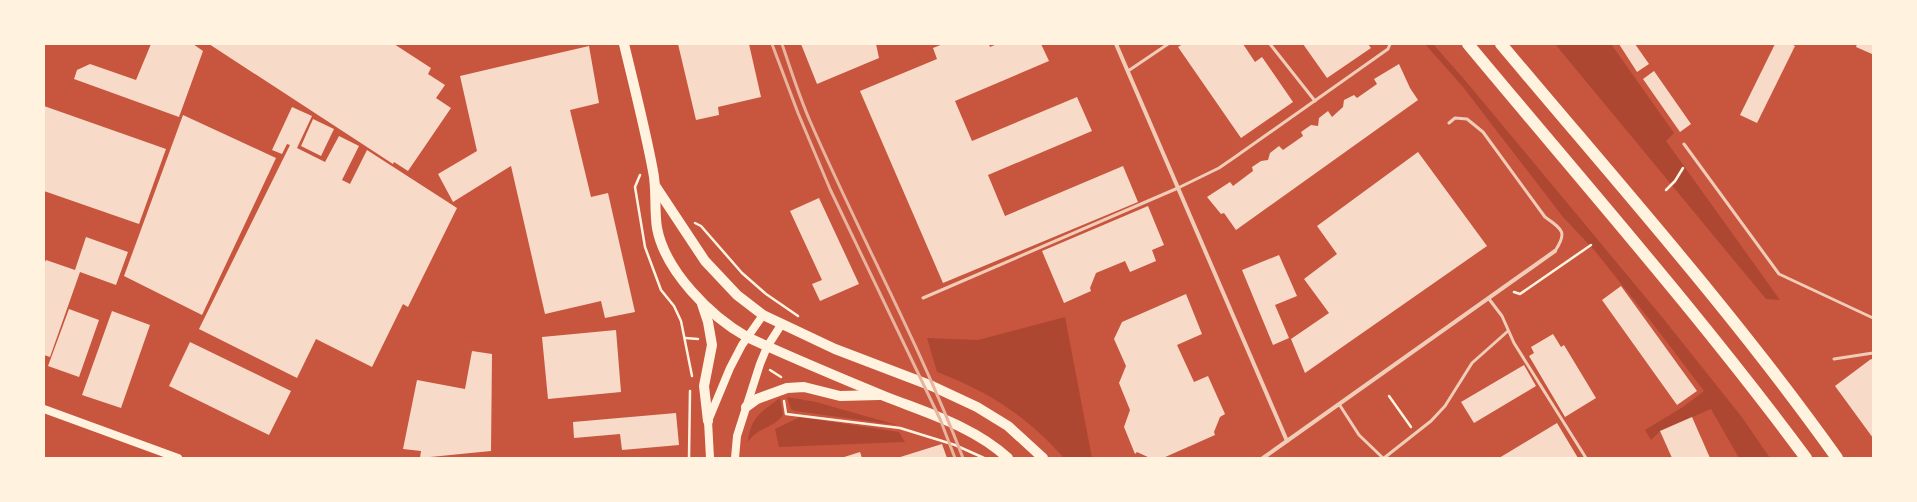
<svg xmlns="http://www.w3.org/2000/svg" width="1917" height="502" font-family="Raleway,sans-serif">
  <style>
    .green { fill: #ae4732 }
    .building { fill: #f7dbc8 }
    .lines { fill: none; stroke-linecap: round; stroke-linejoin: round }
    .path { stroke: #fff3e0; stroke-width: 2.5 }
    .service { stroke: #f1ccb7; stroke-width: 3 }
    .minor { stroke: #f1ccb7; stroke-width: 4 }
    .secondary { stroke: #fff3e0; stroke-width: 8 }
    .primary { stroke: #fff3e0; stroke-width: 10 }
    .motorway { stroke: #fff3e0; stroke-width: 12 }
    .rail { stroke: #e9b49f; stroke-width: 3 }
  </style>
  <rect width="100%" height="100%" fill="#c8553d"/>
  <g class="green">
    <path d="M1425,44H1433L1464,79L1662,317L1741,416L1770,458H1739L1711,409L1660,431L1651,440L1645,430L1683,407L1704,391L1653,324L1595,251L1563,217L1463,87Z"/>
    <path d="M1555,44H1611L1674,133L1666,141L1780,300L1766,299Z"/>
    <path d="M1065,317L1092,458H1064C1027,416 989,392 937,372L927,338L978,340Z"/>
    <path d="M787,397L816,402L897,425L795,411L791,409Z"/>
    <path d="M780,398L783,415C773,429 757,427 748,442C750,418 761,412 780,398Z"/>
    <path d="M800,417L899,432L905,442L779,447L775,429Z"/>
  </g>
  <g class="building">
    <path d="M151,44H193L203,51L179,117L74,79L77,70L90,64L136,80Z"/>
    <path d="M209,44H394L431,68L428,74L445,85L436,98L451,108L408,171L394,162L393,164Z"/>
    <path d="M678,44H749L761,97L718,107L719,115L696,120Z"/>
    <path d="M801,44H876L879,58L817,84Z"/>
    <path d="M943,44H989L990,47L997,44H1041L1049,61L955,101L972,141L1077,97L1092,131L988,175L1005,216L1123,166L1138,202L943,283L860,91L937,59L933,48Z"/>
    <path d="M1183,44H1243L1255,62L1262,57L1293,102L1241,138L1178,47Z"/>
    <path d="M1303,44H1368L1371,48L1327,78Z"/>
    <path d="M1619,44H1635L1649,64L1637,72Z"/>
    <path d="M1775,44H1791L1795,46L1757,123L1740,115Z"/>
    <path d="M1857,44H1873L1872,54L1856,47Z"/>
    <path d="M589,46L599,103L570,110L591,197L608,193L635,312L605,318L601,301L545,314L511,166L453,202L438,174L477,151L460,76Z"/>
    <path d="M1399,64L1410,88L1418,100L1236,230L1224,213L1221,214L1207,197L1230,182L1233,186L1253,171L1252,167L1261,161L1268,160L1270,153L1279,146L1283,150L1303,136L1301,132L1311,125L1318,126L1319,118L1328,111L1332,117L1343,107L1344,100L1354,95L1357,98L1377,84L1374,79Z"/>
    <path d="M1654,71L1691,124L1680,132L1643,79Z"/>
    <path d="M44,106L166,149L139,224L44,191Z"/>
    <path d="M292,107L312,116L297,148L325,162L339,136L359,146L342,180L350,184L367,150L457,208L408,307L403,304L372,367L316,339L297,378L199,329L290,145L287,144L282,154L272,150Z"/>
    <path d="M183,115L276,158L202,315L124,276Z"/>
    <path d="M313,119L334,129L321,156L301,146Z"/>
    <path d="M1418,152L1487,246L1305,373L1291,339L1329,313L1304,279L1337,254L1317,226Z"/>
    <path d="M819,198L859,284L820,301L812,284L822,280L790,211Z"/>
    <path d="M1148,206L1164,245L1152,250L1156,261L1130,272L1125,261L1096,273L1090,288L1091,291L1064,303L1042,251Z"/>
    <path d="M86,237L128,252L116,285L80,272L50,357L44,355V264L46,260L75,270Z"/>
    <path d="M1279,255L1297,296L1275,305L1289,338L1273,345L1242,270Z"/>
    <path d="M1621,286L1697,391L1677,405L1602,300Z"/>
    <path d="M1186,294L1202,334L1177,345L1194,382L1208,376L1225,414L1220,417L1214,432L1215,435L1163,458H1150L1137,452L1135,454L1124,427L1130,410L1119,383L1126,366L1114,339L1122,322Z"/>
    <path d="M69,309L99,320L79,377L48,366Z"/>
    <path d="M112,311L150,325L121,408L82,395Z"/>
    <path d="M616,330L621,392L548,399L542,337Z"/>
    <path d="M1553,334L1561,347L1564,345L1596,398L1565,417L1529,356L1534,353L1531,347Z"/>
    <path d="M190,342L291,391L269,435L169,386Z"/>
    <path d="M472,351L492,354L491,451L420,458L421,451L403,449L417,380L465,389Z"/>
    <path d="M1871,359L1873,360V438L1835,386Z"/>
    <path d="M1524,365L1536,386L1474,423L1461,402Z"/>
    <path d="M676,413L679,445L622,450L620,434L574,438L573,422Z"/>
    <path d="M1692,417L1710,458H1672L1660,431Z"/>
    <path d="M1557,423L1578,458H1499Z"/>
    <path d="M942,444L947,458H897Z"/>
    <path d="M860,452L862,458H841Z"/>
  </g>
  <g class="lines">
    <g class="path">
      <path d="M640,175L635,187L645,247L661,290L674,306L681,321L692,376"/>
      <path d="M1666,190L1675,181L1683,168"/>
      <path d="M695,223L701,226L742,273L766,294L798,316"/>
      <path d="M1514,292L1520,294L1591,245"/>
      <path d="M685,338L698,339"/>
      <path d="M770,370L781,377"/>
      <path d="M1389,396L1411,427"/>
      <path d="M784,401L786,414L900,428L955,445L984,458"/>
      <path d="M689,458L690,391"/>
    </g>
    <g class="service">
      <path d="M1270,44L1315,101"/>
      <path d="M1128,71L1168,44"/>
      <path d="M1449,123L1455,118L1467,119L1483,132L1545,217C1562,229 1568,232 1555,251"/>
      <path d="M1684,144L1779,274L1873,318"/>
      <path d="M923,298L1178,188L1219,168L1235,157L1388,49L1390,44"/>
      <path d="M1489,299L1502,316L1514,343L1586,458"/>
      <path d="M1834,359L1873,353"/>
      <path d="M1339,404L1359,435L1383,458"/>
      <path d="M1384,458L1431,421L1445,406L1472,363L1508,331"/>
    </g>
    <g class="minor">
      <path d="M1116,44L1287,441"/>
      <path d="M1263,458L1555,251"/>
    </g>
    <g class="secondary">
      <path d="M44,409L178,458"/>
      <path d="M710,458L708,421L730,368L742,345L763,315"/>
      <path d="M735,458L737,436L760,364L767,347L781,325"/>
    </g>
    <g class="primary">
      <path d="M624,44C634,86 645,128 653,171C657,190 654,209 657,228C665,271 711,317 747,337C792,358 838,377 884,396C927,413 973,426 1008,458"/>
      <path d="M656,187L705,261L737,295L763,315L835,349L932,386L977,407L1008,426L1043,458"/>
      <path d="M702,304L708,322L712,345L704,386L708,421"/>
      <path d="M746,407L757,399L787,388L804,387L840,396L879,395"/>
    </g>
    <g class="motorway">
      <path d="M1468,44C1582,181 1700,315 1806,458"/>
      <path d="M1501,44C1615,180 1734,313 1837,458"/>
    </g>
    <g class="rail">
      <path d="M772,44L798,113L830,189L940,419L955,458"/>
      <path d="M782,44C791,70 799,96 810,121C859,234 919,343 963,458"/>
    </g>
  </g>
  <rect width="1917" height="502" fill="none" stroke="#fff3e0" stroke-width="90"/>
</svg>
